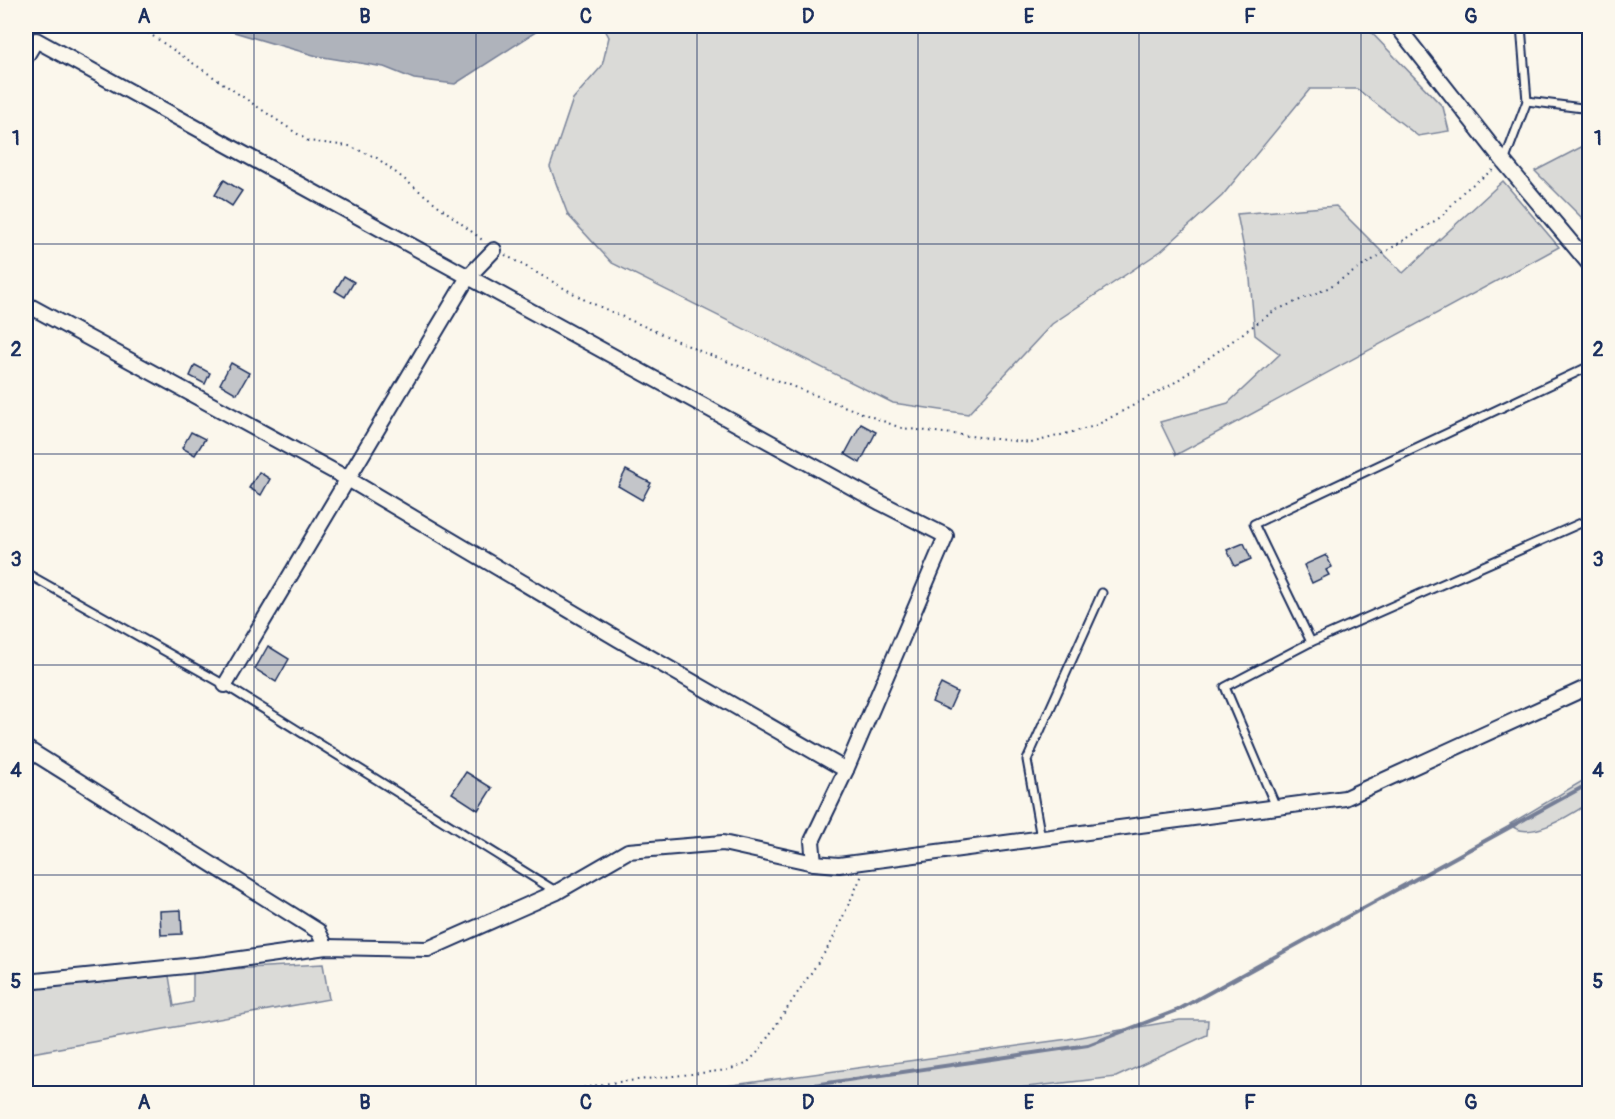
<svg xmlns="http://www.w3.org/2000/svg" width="1615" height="1119" font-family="Pangolin,sans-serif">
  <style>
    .green { fill: #dadad7; stroke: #7a849a; stroke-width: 1.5 }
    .water { fill: #afb3bb; stroke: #747e96; stroke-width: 1.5 }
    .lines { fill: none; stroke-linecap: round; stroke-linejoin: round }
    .stream { stroke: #747e96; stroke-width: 4 }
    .building { fill: #c3c5c9; stroke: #1b2f5e; stroke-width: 1.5 }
    .service-casing { stroke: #1b2f5e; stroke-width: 11 }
    .minor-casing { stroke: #1b2f5e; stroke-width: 18 }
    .path { stroke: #1b2f5e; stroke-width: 2; stroke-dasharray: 1.5 4.5; stroke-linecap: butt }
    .service { stroke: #fbf7ec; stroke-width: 7 }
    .minor { stroke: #fbf7ec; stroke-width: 14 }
    .grid { fill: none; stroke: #1b2f5e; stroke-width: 1.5; stroke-opacity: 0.55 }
    .neatline { fill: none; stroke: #1b2f5e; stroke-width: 2 }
    .grid-label { font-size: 20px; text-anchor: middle; font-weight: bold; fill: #1b2f5e }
  </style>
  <rect width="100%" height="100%" fill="#fbf7ec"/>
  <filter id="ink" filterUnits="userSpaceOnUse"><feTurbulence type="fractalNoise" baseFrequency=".0167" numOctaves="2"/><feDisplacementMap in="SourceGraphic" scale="12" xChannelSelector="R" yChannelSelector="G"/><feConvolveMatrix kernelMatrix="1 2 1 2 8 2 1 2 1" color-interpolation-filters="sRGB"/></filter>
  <g filter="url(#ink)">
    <g class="green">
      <path d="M603,26H1365L1443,107L1449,131L1418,136L1357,89H1310L1222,196L1161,251L1052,324L968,414L893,403L612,263L568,215L550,167L573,99L602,66L609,37Z"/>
      <path d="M1589,143V225L1535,171Z"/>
      <path d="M1503,181L1559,247L1176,455L1160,422L1228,403L1280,354L1255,335L1250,279L1237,214L1336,206L1403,273Z"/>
      <path d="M1589,777V803C1572,814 1527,844 1510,824Z"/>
      <path d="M323,964L329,999L26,1054V989L169,976L174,1006L193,1002V971Z"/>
      <path d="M1180,1020H1208L1207,1035L1116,1077L974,1093H674L1068,1039Z"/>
    </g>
    <path class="water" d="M222,26H545L455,84L414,79L384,67L317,56L271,43L234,32Z"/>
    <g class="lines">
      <path class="stream" d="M751,1094L1088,1045L1178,1010L1590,783"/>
    </g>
    <g class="building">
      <path d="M224,180L242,191L232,206L215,195Z"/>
      <path d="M344,276L354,282L345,297L335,291Z"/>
      <path d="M231,363L249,373L237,394L220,384Z"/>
      <path d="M195,365L210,373L205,384L190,376Z"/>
      <path d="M861,424L876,432L860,463L845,454Z"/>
      <path d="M191,432L205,439L195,455L182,448Z"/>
      <path d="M626,470L651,483L642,500L618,486Z"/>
      <path d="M259,472L270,479L261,495L249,488Z"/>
      <path d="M1244,543L1251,559L1235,566L1227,550Z"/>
      <path d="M1326,555L1332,567L1326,570L1329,575L1312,583L1304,565Z"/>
      <path d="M268,646L289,659L276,682L255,669Z"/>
      <path d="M941,684L957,692L949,710L932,702Z"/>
      <path d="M466,772L492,788L478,810L452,793Z"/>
      <path d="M181,910L182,934L161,935L160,911Z"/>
    </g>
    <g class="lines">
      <g class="service-casing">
        <g id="service">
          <path d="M1527,101L1590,109"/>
          <path d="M1504,162L1527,101L1521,26"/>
          <path d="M26,573L225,685L557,892"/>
          <path d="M1311,642L1254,524L1590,366"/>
          <path d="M1276,807L1225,687L1311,642L1590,519"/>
          <path d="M1041,838L1027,760L1102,593"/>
        </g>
      </g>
      <g class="minor-casing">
        <g id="minor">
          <path d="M1397,26L1504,162L1590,265"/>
          <path d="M26,57L36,40L881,503L946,536L846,770"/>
          <path d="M26,304L348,479L618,639L846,770L812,841L814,863L839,865L1345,798L1590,686"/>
          <path d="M225,685L468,277L494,250"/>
          <path d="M26,748L318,931L326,947"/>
          <path d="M26,982L206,964L326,947L428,949L557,892L628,851L723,843L814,863"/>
        </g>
      </g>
      <g class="path">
        <path d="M138,26L308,141L349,146L377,158L485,242"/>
        <path d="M505,255L587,301L700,351L901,428L1031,443L1095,426L1171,385L1274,311L1326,289L1441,217L1464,191L1494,169"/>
        <path d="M548,1094L610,1083L728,1070L746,1064L758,1052L831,943L862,875"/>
      </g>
      <use href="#service" class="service"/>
      <use href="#minor" class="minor"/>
    </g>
  </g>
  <path class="grid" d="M254,26V1094M476,26V1094M697,26V1094M918,26V1094M1139,26V1094M1361,26V1094M26,244H1590M26,454H1590M26,665H1590M26,875H1590"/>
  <rect width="1615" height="1119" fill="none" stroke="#fbf7ec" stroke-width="66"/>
  <rect x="33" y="33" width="1549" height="1053" class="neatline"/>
  <g class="grid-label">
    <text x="144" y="23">A</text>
    <text x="365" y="23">B</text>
    <text x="586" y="23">C</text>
    <text x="808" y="23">D</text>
    <text x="1029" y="23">E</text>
    <text x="1250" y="23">F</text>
    <text x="1471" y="23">G</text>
    <text x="16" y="145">1</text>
    <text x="1598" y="145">1</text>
    <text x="16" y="356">2</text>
    <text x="1598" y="356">2</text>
    <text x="16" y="566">3</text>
    <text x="1598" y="566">3</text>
    <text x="16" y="777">4</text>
    <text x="1598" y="777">4</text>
    <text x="16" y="988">5</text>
    <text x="1598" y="988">5</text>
    <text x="144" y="1109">A</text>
    <text x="365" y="1109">B</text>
    <text x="586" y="1109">C</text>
    <text x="808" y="1109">D</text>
    <text x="1029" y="1109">E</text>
    <text x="1250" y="1109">F</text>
    <text x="1471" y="1109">G</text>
  </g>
</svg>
